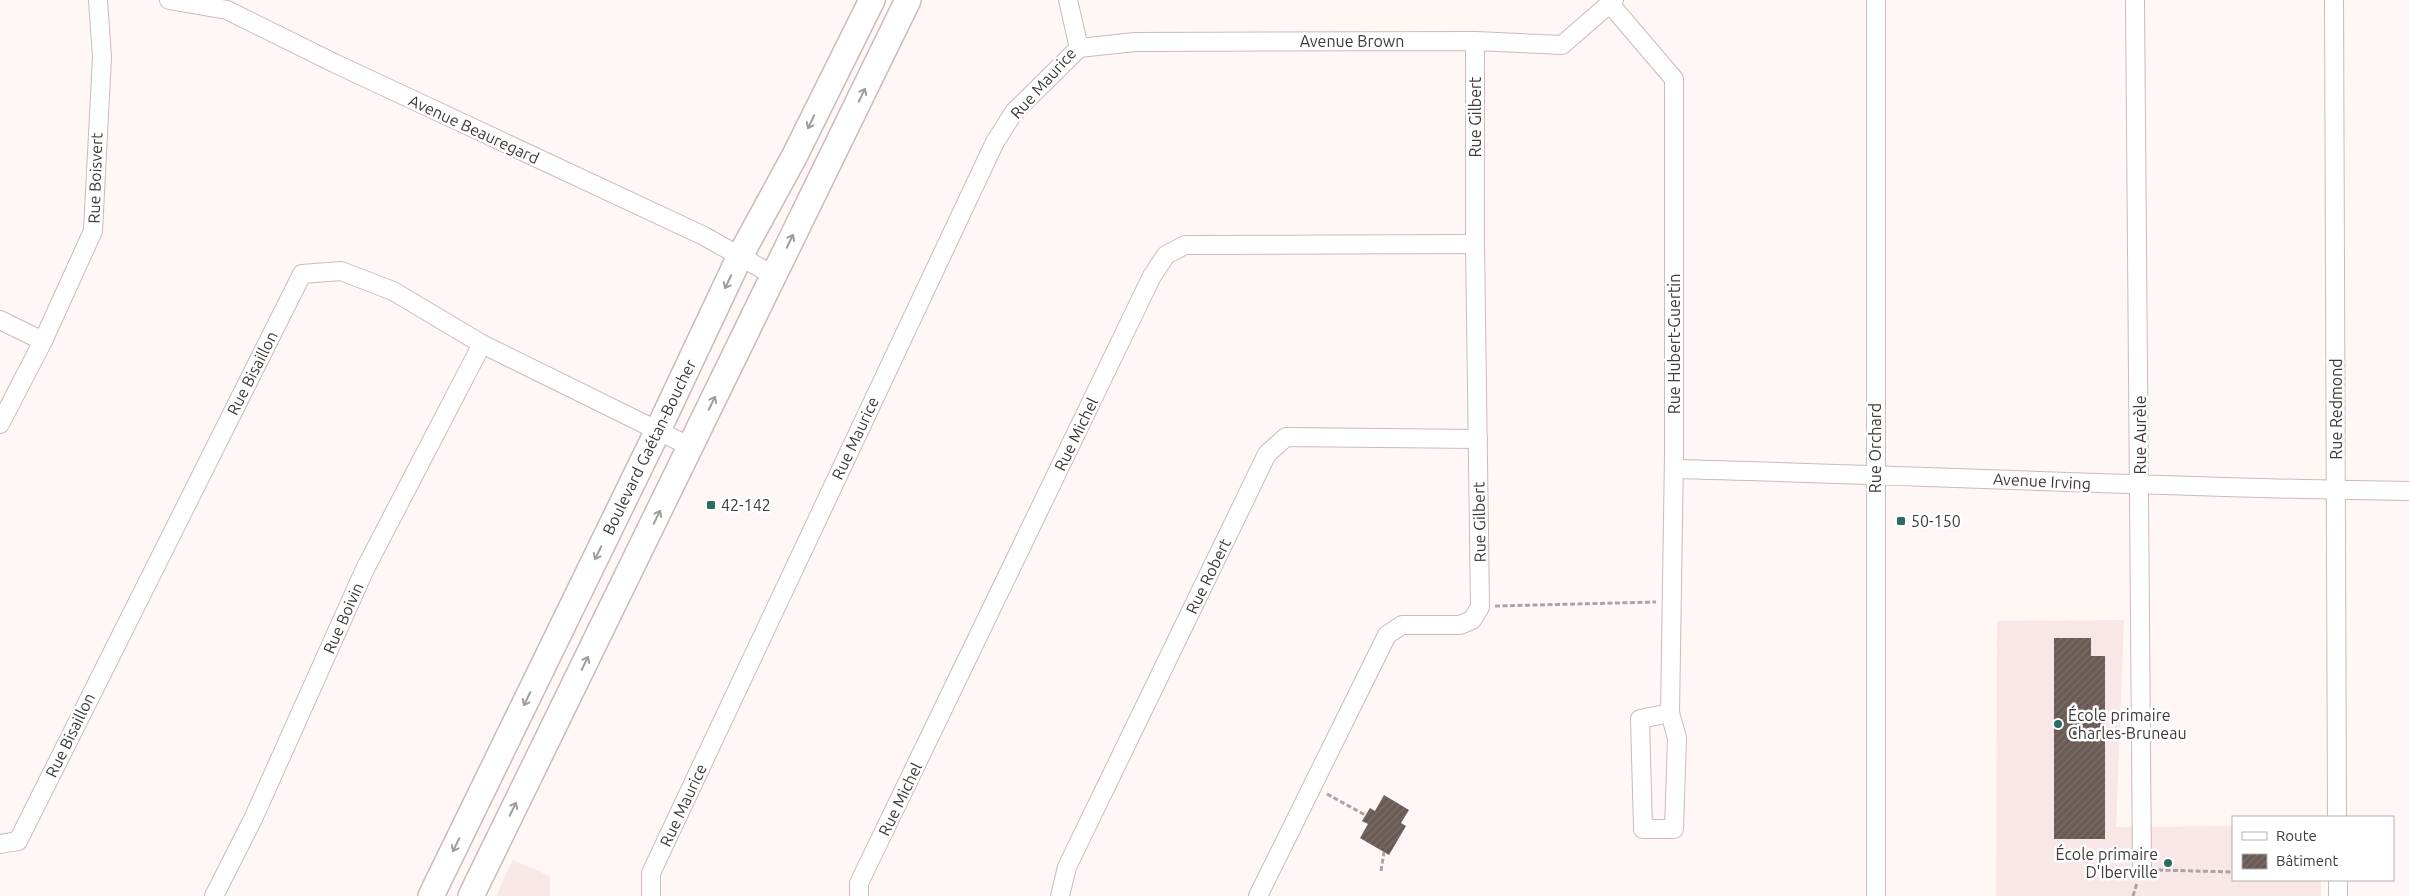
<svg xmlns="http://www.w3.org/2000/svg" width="2409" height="896" font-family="Ubuntu,sans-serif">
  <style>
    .built { fill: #f9e7e8 }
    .building { fill: url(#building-hatch) }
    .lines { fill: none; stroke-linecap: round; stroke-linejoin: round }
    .street-casing { stroke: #cdbaba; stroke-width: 20 }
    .secondary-casing { stroke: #cdbaba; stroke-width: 28 }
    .path { stroke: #aca3a3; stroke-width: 3; stroke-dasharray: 5 2.5; stroke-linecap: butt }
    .street { stroke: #fff; stroke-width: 18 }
    .secondary { stroke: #fff; stroke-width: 25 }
    .oneway { stroke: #a09c9c }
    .poi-dot { fill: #296d60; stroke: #fff; stroke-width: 2 }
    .labels { text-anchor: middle; stroke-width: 5; stroke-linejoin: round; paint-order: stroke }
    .street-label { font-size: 16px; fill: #413939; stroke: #fff }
    .poi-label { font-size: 16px; fill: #413939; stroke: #fff; text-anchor: start }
  </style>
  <defs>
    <pattern id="building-hatch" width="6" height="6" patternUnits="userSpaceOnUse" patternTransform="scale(1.25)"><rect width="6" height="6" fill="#695a53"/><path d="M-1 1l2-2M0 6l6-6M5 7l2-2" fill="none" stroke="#7c6f6a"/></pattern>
  </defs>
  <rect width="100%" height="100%" fill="#fff6f6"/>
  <g class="built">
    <path d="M2124,620L2116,827L2233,826V880H2321V896H1996L1997,621Z"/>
    <path d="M513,860L550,876V896H496Z"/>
  </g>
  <g class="building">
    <path d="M2054,638H2091V656H2105V839H2054Z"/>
    <path d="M1384,795L1409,810L1401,823L1406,826L1389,855L1360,838L1368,824L1362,821L1370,808L1375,811Z"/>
  </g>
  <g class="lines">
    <g class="street-casing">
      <g id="street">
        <path d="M169,0L227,10L334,63L704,236L773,275"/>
        <path d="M1068,0L1079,48"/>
        <path d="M2135,0L2142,869"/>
        <path d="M2334,0L2337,817"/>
        <path d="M1610,4L1674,79V456L1670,713L1677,738L1674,829H1643L1640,719L1670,713"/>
        <path d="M1079,48L1135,42L1475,41L1562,45L1614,0"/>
        <path d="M0,320L43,341"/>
        <path d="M0,424L43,341L93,231L102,57L98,0"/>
        <path d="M1674,469C1919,475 2164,488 2409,491"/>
        <path d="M0,844L18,841L302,274L341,271L393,291L482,344L691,447"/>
        <path d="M2338,880V896"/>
        <path d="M214,896L253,819L365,569L482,344"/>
        <path d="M651,896V873L995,142L1014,112L1079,48"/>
        <path d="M859,896V883L1152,276L1166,255L1185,245L1475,244"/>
        <path d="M1060,896L1067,867L1267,454L1286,437L1478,439"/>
        <path d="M1258,896L1387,635L1402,625H1460L1472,620L1480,607L1475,244V41"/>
        <path d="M1876,896V0"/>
      </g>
    </g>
    <g class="secondary-casing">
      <g id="secondary">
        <path d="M431,896L658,430L740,256L794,157L872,0"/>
        <path d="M471,896L908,0"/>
      </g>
    </g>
    <g class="path">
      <path d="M1495,606L1656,602"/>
      <path d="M1327,794L1365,815"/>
      <path d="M2158,870L2233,872"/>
      <path d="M1381,871L1384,852"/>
      <path d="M2133,896L2137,883"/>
    </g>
    <use href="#street" class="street"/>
    <use href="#secondary" class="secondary"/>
  </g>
  <defs><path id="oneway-shaft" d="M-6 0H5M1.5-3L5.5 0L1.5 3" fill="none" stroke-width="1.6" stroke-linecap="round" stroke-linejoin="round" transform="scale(1.25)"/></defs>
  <g class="oneway">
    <use href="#oneway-shaft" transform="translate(862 95) rotate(-64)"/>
    <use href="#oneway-shaft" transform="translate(811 122) rotate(116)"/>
    <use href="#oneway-shaft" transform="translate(790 241) rotate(-64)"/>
    <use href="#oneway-shaft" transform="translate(728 282) rotate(115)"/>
    <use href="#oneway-shaft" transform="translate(712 403) rotate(-64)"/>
    <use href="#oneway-shaft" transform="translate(657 517) rotate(-64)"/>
    <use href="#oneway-shaft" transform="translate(598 553) rotate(116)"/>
    <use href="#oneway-shaft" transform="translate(585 663) rotate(-64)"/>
    <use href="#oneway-shaft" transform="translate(527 699) rotate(116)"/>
    <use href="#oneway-shaft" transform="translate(513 809) rotate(-64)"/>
    <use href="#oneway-shaft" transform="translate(456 845) rotate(116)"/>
  </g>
  <g class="poi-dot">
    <rect x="706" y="500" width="10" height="10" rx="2.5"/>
    <rect x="1896" y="516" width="10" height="10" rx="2.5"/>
    <circle cx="2058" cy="724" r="5"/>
    <circle cx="2168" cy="863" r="5"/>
  </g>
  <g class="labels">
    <g class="street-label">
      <text x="1352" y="47">Avenue Brown</text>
      <text transform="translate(1043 83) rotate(-48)" y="6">Rue Maurice</text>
      <text transform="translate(1475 117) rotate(-90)" y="6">Rue Gilbert</text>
      <text transform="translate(474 129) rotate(25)" y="6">Avenue Beauregard</text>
      <text transform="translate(95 178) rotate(-88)" y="6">Rue Boisvert</text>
      <text transform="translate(1674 344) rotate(-90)" y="6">Rue Hubert-Guertin</text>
      <text transform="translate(252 373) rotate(-63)" y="6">Rue Bisaillon</text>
      <text transform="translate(2336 409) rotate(-90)" y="6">Rue Redmond</text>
      <text transform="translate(1076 434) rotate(-64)" y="6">Rue Michel</text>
      <text transform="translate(2140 435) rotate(-90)" y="6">Rue Aurèle</text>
      <text transform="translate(855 438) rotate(-65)" y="6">Rue Maurice</text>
      <text transform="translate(649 447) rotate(-64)" y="6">Boulevard Gaétan-Boucher</text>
      <text transform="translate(1875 448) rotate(-90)" y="6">Rue Orchard</text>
      <text transform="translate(2042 481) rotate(3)" y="6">Avenue Irving</text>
      <text transform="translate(1479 522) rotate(-91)" y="6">Rue Gilbert</text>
      <text transform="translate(1208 576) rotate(-64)" y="6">Rue Robert</text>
      <text transform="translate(343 618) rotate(-66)" y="6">Rue Boivin</text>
      <text transform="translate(70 735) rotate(-64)" y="6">Rue Bisaillon</text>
      <text transform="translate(900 799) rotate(-64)" y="6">Rue Michel</text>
      <text transform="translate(683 805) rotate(-65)" y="6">Rue Maurice</text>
    </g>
    <g class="poi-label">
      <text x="721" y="511">42-142</text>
      <text x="1911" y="527">50-150</text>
      <text x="2068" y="721">École primaire<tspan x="2068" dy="18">Charles-Bruneau</tspan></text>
      <text x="2158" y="860" text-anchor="end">École primaire<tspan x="2158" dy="18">D'Iberville</tspan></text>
    </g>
  </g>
  <rect x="2232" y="816" width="162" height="65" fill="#ffffff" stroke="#b3b0b0"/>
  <rect x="2242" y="832" width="25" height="8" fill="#ffffff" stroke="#b3b0b0"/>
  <text x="2276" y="841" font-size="15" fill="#413939">Route</text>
  <rect x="2242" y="854" width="25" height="15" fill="url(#building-hatch)" stroke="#b3b0b0"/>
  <text x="2276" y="866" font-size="15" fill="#413939">Bâtiment</text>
</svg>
